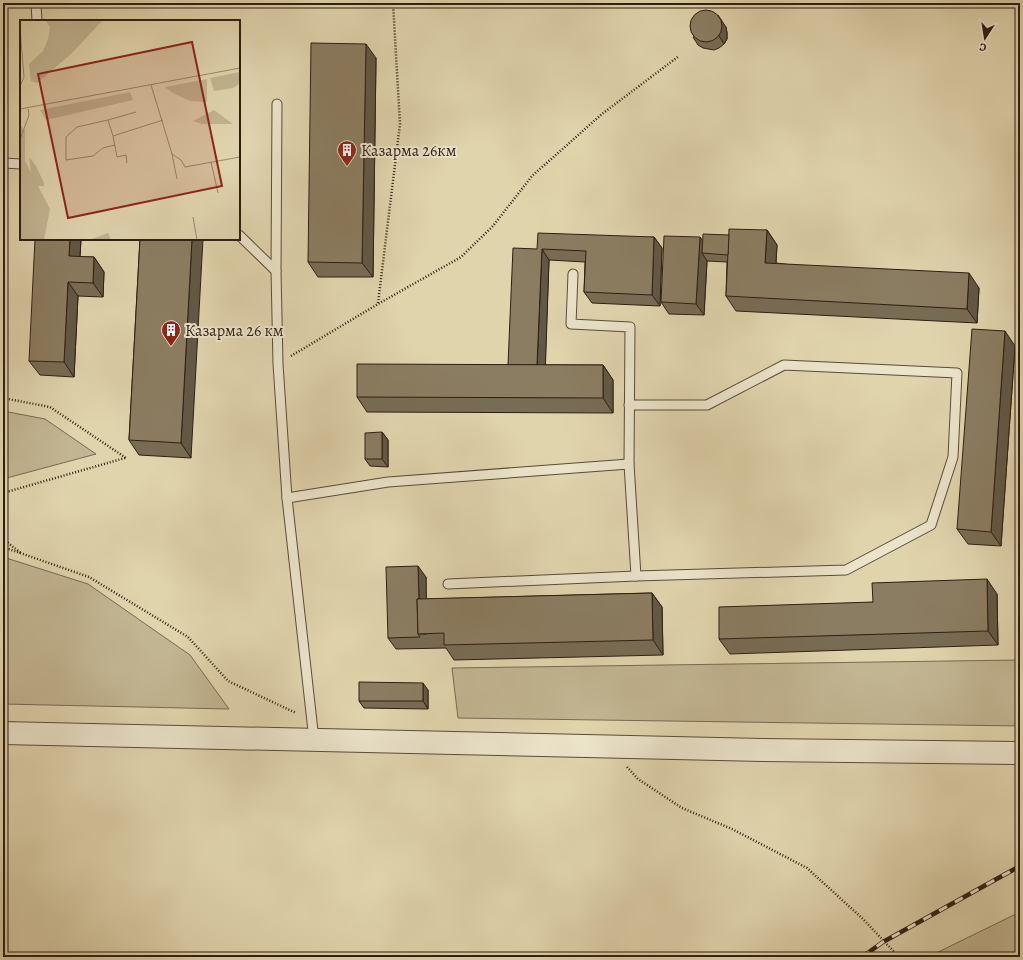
<svg xmlns="http://www.w3.org/2000/svg" width="1023" height="960" font-family="Alegreya,serif">
  <style>
    .green { fill: #c2b592; stroke: #786a52 }
    .lines { fill: none; stroke-linecap: round; stroke-linejoin: round }
    .service-casing { stroke: #5a4c38; stroke-width: 11 }
    .tertiary-casing { stroke: #5a4c38; stroke-width: 24 }
    .path { stroke: #2e1e11; stroke-width: 2.5; stroke-dasharray: 1 2; stroke-linecap: butt }
    .service { stroke: #ebe3ca; stroke-width: 9 }
    .tertiary { stroke: #ebe3ca; stroke-width: 22 }
    .rail-casing { stroke: #2e1e11; stroke-width: 4.5 }
    .rail { stroke: #ebe3ca; stroke-width: 3; stroke-dasharray: 9; stroke-linecap: butt }
    .wall { fill: #786c54; stroke: #2e1e11 }
    .shaded-wall { fill: #615845; stroke: #2e1e11 }
    .building { fill: #8b7d62; stroke: #2e1e11 }
    .labels { text-anchor: middle; stroke-width: 4; stroke-linejoin: round; paint-order: stroke }
    .poi-label { font-size: 16px; fill: #2e1e11; stroke: #ebe3ca; text-anchor: start }
    .inset-road { fill: none; stroke: #998b6f; stroke-width: 1 }
    .view { fill: #8f2418; fill-opacity: 0.15; stroke: #8f2418; stroke-width: 2 }
    .inset-edge { fill: none; stroke: #2e1e11; stroke-width: 2 }
  </style>
  <rect width="100%" height="100%" fill="#e0d4ad"/>
  <filter id="stains"><feTurbulence type="fractalNoise" baseFrequency=".005" numOctaves="4"/><feColorMatrix values="0 0 0 0 .2 0 0 0 0 .09 0 0 0 0 .02 0 0 0 .5 -.17"/></filter>
  <radialGradient id="worn" r=".72"><stop offset=".6" stop-color="#630" stop-opacity="0"/><stop offset="1" stop-color="#630" stop-opacity=".3"/></radialGradient>
  <g class="green">
    <path d="M3,411L45,419L96,454L3,479Z"/>
    <path d="M3,557L88,584L190,655L229,709L3,704Z"/>
    <path d="M1020,660V726L458,718L452,668Z"/>
    <path d="M1020,912V957H928Z"/>
  </g>
  <g class="lines">
    <g class="service-casing">
      <g id="service">
        <path d="M36,3L37,21"/>
        <path d="M3,163L21,164"/>
        <path d="M239,235L276,271L278,364L287,498L314,740"/>
        <path d="M276,271L277,104"/>
        <path d="M573,274L571,324L630,327L629,464"/>
        <path d="M287,498L388,482L629,464L636,576L846,570L931,525L953,457L957,373L784,365L707,405H629"/>
        <path d="M448,584L636,576"/>
      </g>
    </g>
    <g class="tertiary-casing">
      <path id="tertiary" d="M3,733L763,750L1020,753"/>
    </g>
    <g class="path">
      <path d="M378,303L400,124L393,3H386"/>
      <path d="M291,356L378,304L461,257L493,226L532,176L602,114L679,56"/>
      <path d="M3,398L50,407L126,458"/>
      <path d="M3,493L125,458"/>
      <path d="M3,539L21,553"/>
      <path d="M3,547L89,577L188,637L228,681L296,713"/>
      <path d="M627,767L638,779L682,808L732,829L807,868L863,919L899,957"/>
      <path d="M1016,957L1020,955"/>
    </g>
    <use href="#service" class="service"/>
    <use href="#tertiary" class="tertiary"/>
    <g class="rail-casing">
      <path id="rail" d="M862,957L883,942L1020,866"/>
    </g>
    <use href="#rail" class="rail"/>
  </g>
  <g class="wall">
    <path d="M726,27L727,33V39L724,44L719,48L714,50L703,48L698,45L693,37Z"/>
    <path d="M376,58L373,277H318L308,262Z"/>
    <path d="M767,230L777,245L776,263L979,288L977,323L736,311L726,296L727,262L707,261L704,315L669,314L661,302L700,237L702,241L729,235Z"/>
    <path d="M654,237L662,248L660,306L592,303L584,292L585,262L549,260L545,365H603L613,380V413L367,412L357,397L508,365L537,249Z"/>
    <path d="M81,239L80,257H94L104,272L103,297L78,296L74,377L40,375L29,361Z"/>
    <path d="M140,239L191,458L139,455L129,440Z"/>
    <path d="M1015,346L1001,546L968,544L957,529Z"/>
    <path d="M382,432L388,440V467L370,466L365,459Z"/>
    <path d="M426,577V599L652,593L662,607L663,655L454,660L446,648L396,649L388,638Z"/>
    <path d="M997,594L998,645L730,654L719,639L873,602Z"/>
    <path d="M428,690V709L364,708L359,701Z"/>
  </g>
  <g class="shaded-wall">
    <path d="M718,15L726,27L727,33V39L724,44L719,36Z"/>
    <path d="M366,44L376,58L373,277L362,263Z"/>
    <path d="M767,230L777,245L775,277L765,263Z"/>
    <path d="M654,237L662,248L660,306L652,295Z"/>
    <path d="M700,237L708,248L702,253L707,261L704,315L696,304Z"/>
    <path d="M70,239H81L79,271L69,256Z"/>
    <path d="M192,239H203L191,458L181,443Z"/>
    <path d="M542,249L549,260L545,379L537,368Z"/>
    <path d="M94,257L104,272L103,297L93,283Z"/>
    <path d="M969,273L979,288L977,323L967,309Z"/>
    <path d="M68,282L78,296L74,377L64,362Z"/>
    <path d="M1005,331L1015,346L1001,546L991,532Z"/>
    <path d="M603,365L613,380V413L603,398Z"/>
    <path d="M382,432L388,440V467L382,459Z"/>
    <path d="M418,566L426,577L427,634H420Z"/>
    <path d="M987,579L997,594L998,645L988,631Z"/>
    <path d="M652,593L662,607L663,655L653,640Z"/>
    <path d="M423,683L428,690V709L423,701Z"/>
  </g>
  <g class="building">
    <circle cx="706" cy="26" r="16"/>
    <path d="M311,43L366,44L362,263L308,262Z"/>
    <path d="M729,229L767,230L765,263L969,273L967,309L726,296Z"/>
    <path d="M538,233L654,237L652,295L584,292L586,251L542,249L537,365H508L513,248L537,249Z"/>
    <path d="M703,234L729,235L728,255L702,253Z"/>
    <path d="M664,236L700,237L696,304L661,302Z"/>
    <path d="M35,239H70L69,256L94,257L93,283L68,282L64,362L29,361Z"/>
    <path d="M140,239H192L181,443L129,440Z"/>
    <path d="M972,329L1005,331L991,532L957,529Z"/>
    <path d="M357,364L603,365V398L357,397Z"/>
    <path d="M382,432V459H365V433Z"/>
    <path d="M418,566L419,599H417L418,634L420,637L388,638L386,567Z"/>
    <path d="M987,579L988,631L719,639V607L873,602L872,583Z"/>
    <path d="M652,593L653,640L444,645V633L418,634L417,599Z"/>
    <path d="M359,682L423,683V701H359Z"/>
  </g>
  <defs>
    <g id="building-pin" transform="scale(1)"><path d="M0 17L-7.5 6A9.5 9.5 0 1 1 7.5 6Z" fill="#8f2418" stroke="#ebe3ca"/><path d="M-4-6H4V6H1V3H-1V6H-4ZM-2.5-4.3h1.7v1.8h-1.7ZM.8-4.3h1.7v1.8H.8ZM-2.5-1h1.7V.8h-1.7ZM.8-1h1.7V.8H.8Z" fill="#fff"/></g>
  </defs>
  <g fill-rule="evenodd">
    <use href="#building-pin" x="347" y="150"/>
    <use href="#building-pin" x="171" y="330"/>
  </g>
  <g class="labels">
    <g class="poi-label">
      <text x="361" y="156">Казарма 26км</text>
      <text x="185" y="336">Казарма 26 км</text>
    </g>
  </g>
  <g transform="translate(20 20)">
    <rect width="220" height="220" fill="#e0d4ad"/>
    <path d="M25,0H83L51,34L17,63L11,61L9,44L23,31L28,19L30,7ZM220,52V63L213,68L194,71L190,58ZM187,59V82L170,81L153,73L145,67ZM110,72L113,80L26,100L20,90ZM194,90L213,104H182L173,101ZM0,105L5,110V141L11,153L9,137L16,146L24,163V166H18L30,189L24,220H0ZM88,213L91,220H69Z" fill="#c2b592"/>
    <path class="inset-road" d="M0,8L4,57L0,66M131,65L152,134L161,140L165,147L220,137M0,89L220,48M88,100L116,92M93,116L97,137L106,135L107,143M1,117L9,95L8,89M95,125L83,128L73,136L46,140V117L57,107L88,100L93,116L143,100M152,134L157,159M191,142L198,173M173,197L177,220"/>
    <path class="view" d="M172,22L202,166L48,198L18,54Z"/>
    <rect width="220" height="220" class="inset-edge"/>
  </g>
  <rect width="1023" height="960" fill="none" stroke="#e0d4ad" stroke-width="16"/>
  <rect x="4" y="4" width="1015" height="952" fill="none" stroke="#2e1e11" stroke-width="2"/>
  <rect x="8" y="8" width="1007" height="944" fill="none" stroke="#2e1e11"/>
  <g transform="translate(985 38) rotate(192)" stroke="#ebe3ca" stroke-width="3" paint-order="stroke">
  <path d="M0-3L7 15L0 10L-7 15Z" fill="#2e1e11"/>
  <text y="-6" font-size="11" font-weight="bold" text-anchor="middle" fill="#2e1e11">С</text>
  </g>
  <rect width="100%" height="100%" filter="url(#stains)"/>
  <rect width="100%" height="100%" fill="url(#worn)"/>
</svg>
